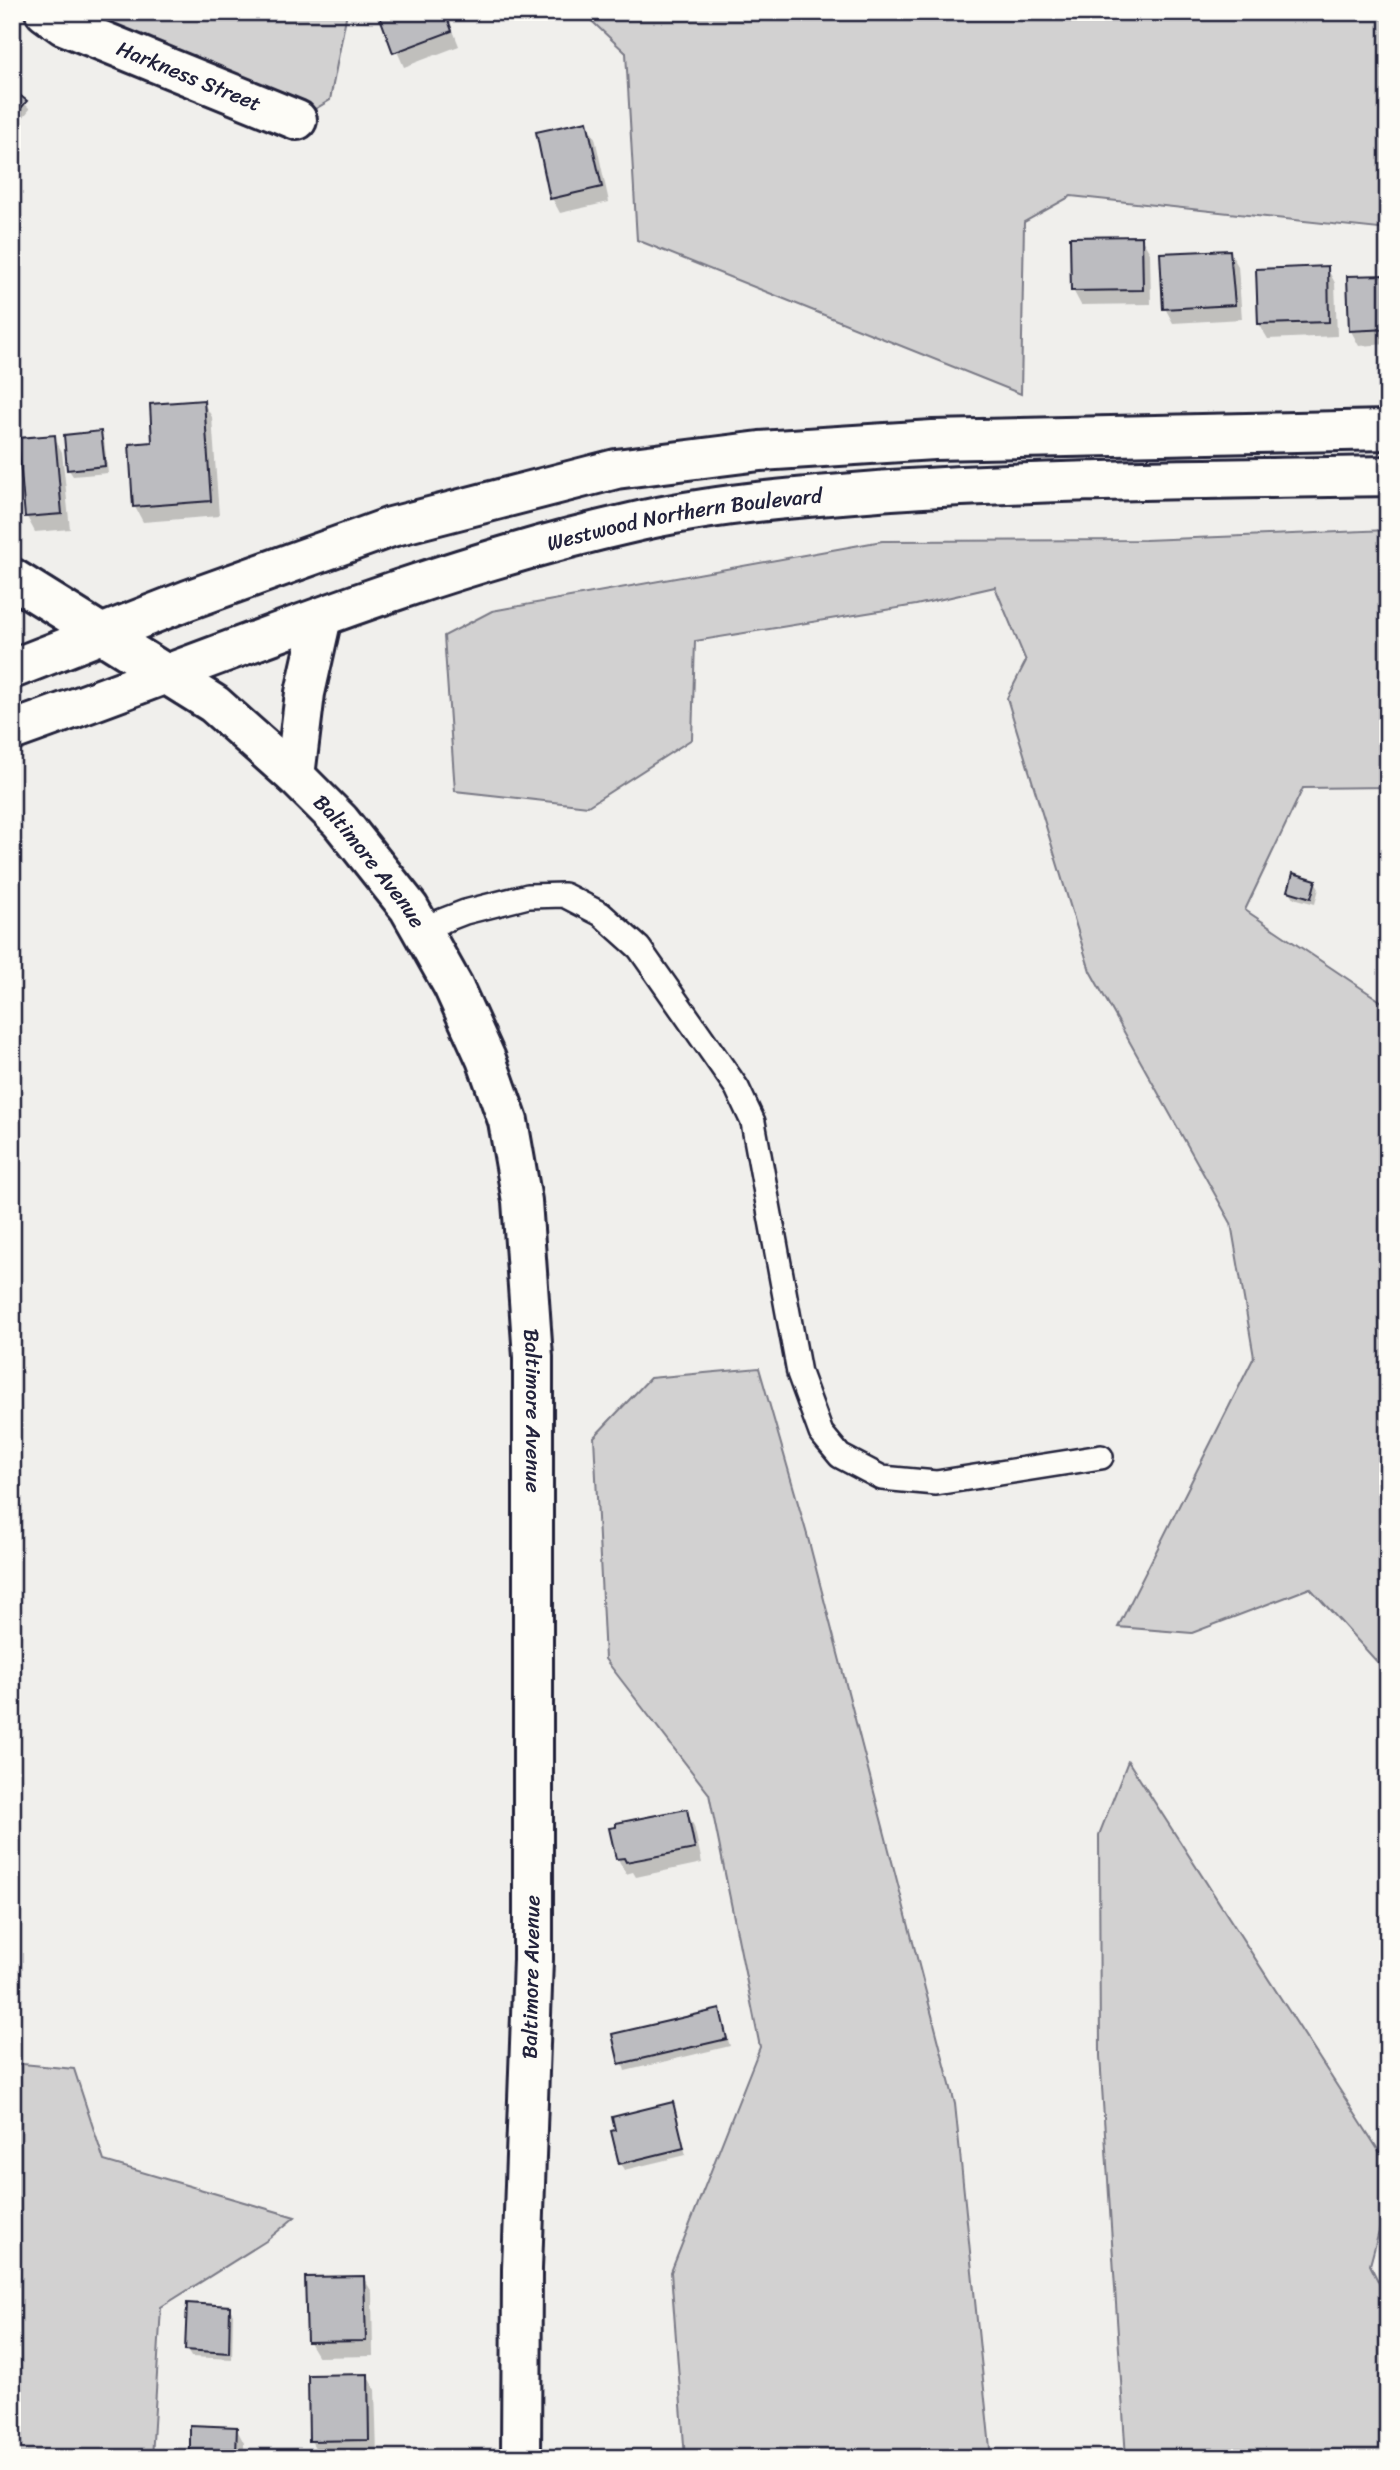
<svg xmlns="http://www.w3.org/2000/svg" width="1400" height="2470" font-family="Sriracha,sans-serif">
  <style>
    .green { fill: #d2d1d1; stroke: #7a7a86; stroke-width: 2 }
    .shadow { fill: #0003 }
    .building { fill: #bcbcc0; stroke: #22223b; stroke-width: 2 }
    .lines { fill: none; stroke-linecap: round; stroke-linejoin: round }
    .lane-casing { stroke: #22223b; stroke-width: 28 }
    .street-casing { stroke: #22223b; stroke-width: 44 }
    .secondary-casing { stroke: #22223b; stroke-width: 44 }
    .primary-casing { stroke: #22223b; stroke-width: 44 }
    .lane { stroke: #fdfcf7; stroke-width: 23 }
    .street { stroke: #fdfcf7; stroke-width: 38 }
    .secondary { stroke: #fdfcf7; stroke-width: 38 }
    .primary { stroke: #fdfcf7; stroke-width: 38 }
    .labels { text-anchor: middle; stroke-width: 6; stroke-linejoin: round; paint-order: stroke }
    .street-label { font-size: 21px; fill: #22223b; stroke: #fdfcf7 }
  </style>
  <rect width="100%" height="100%" fill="#f0efec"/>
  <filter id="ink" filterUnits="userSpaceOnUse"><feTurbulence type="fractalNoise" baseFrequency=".0143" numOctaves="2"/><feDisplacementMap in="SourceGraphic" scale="14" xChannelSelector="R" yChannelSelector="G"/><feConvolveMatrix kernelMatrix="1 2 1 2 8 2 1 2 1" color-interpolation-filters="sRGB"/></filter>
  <g filter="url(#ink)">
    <g class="green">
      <path d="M45,12H347L330,100L297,120Z"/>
      <path d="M582,12H1388V230L1071,196L1024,222L1021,394L637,240L626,53Z"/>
      <path d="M1388,530V787L1303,788L1245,910L1388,1006V1674L1310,1588L1192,1633L1118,1627L1254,1357L1231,1223L1090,971L1007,698L1026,661L995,587L916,605L695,641L692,739L588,806L455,791L444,636L492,611L882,541L1145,540Z"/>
      <path d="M759,1368L808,1538L955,2104L991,2458H685L671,2272L760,2047L709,1794L605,1659L594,1437L650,1378Z"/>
      <path d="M1128,1761L1388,2165V2198L1370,2265L1388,2301V2458H1126L1100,2056L1099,1835Z"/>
      <path d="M12,2063L74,2069L104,2161L295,2217L266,2241L161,2307L152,2458H12Z"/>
    </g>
    <g class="shadow">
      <path d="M380,12H446L459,46L404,67Z"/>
      <path d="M12,91L30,109L12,131Z"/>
      <path d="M586,123L595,138L609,202L560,213L552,198Z"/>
      <path d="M1141,238L1150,253L1151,304L1081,305L1073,290Z"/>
      <path d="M1229,251L1238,266L1242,319L1173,323L1165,308Z"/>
      <path d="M1327,268L1335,283L1337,336L1268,339L1259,324Z"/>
      <path d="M1388,277V344L1359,346L1351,331Z"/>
      <path d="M203,402L212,417L219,516L143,522L135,507L154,443Z"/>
      <path d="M100,433L104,440L108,473L73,476L69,470Z"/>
      <path d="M54,437L62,452L70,529L35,532L27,517Z"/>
      <path d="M1315,881L1319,888L1315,904L1294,898L1290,891Z"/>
      <path d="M686,1811L694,1826L702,1863L636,1877L633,1872L626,1874L618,1859Z"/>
      <path d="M719,2011L730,2046L625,2071L614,2036Z"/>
      <path d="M672,2104L686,2155L624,2170L620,2163Z"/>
      <path d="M363,2277L372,2292L373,2356L318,2357L309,2342Z"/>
      <path d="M229,2307L233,2314L232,2359L191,2357L187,2350Z"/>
      <path d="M367,2375L375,2390L377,2454L320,2456L311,2441Z"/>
      <path d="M236,2428L244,2443V2458H195L192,2452Z"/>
    </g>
    <g class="building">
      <path d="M378,12H445L452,31L393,53Z"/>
      <path d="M12,89L27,101L12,119Z"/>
      <path d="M587,121L602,187L550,199L536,132Z"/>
      <path d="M1142,236L1143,290L1071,291L1070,237Z"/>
      <path d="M1230,250L1235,305L1163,309L1160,253Z"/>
      <path d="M1328,266L1329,322L1258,324L1256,269Z"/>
      <path d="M1388,275V329L1349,331L1347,276Z"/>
      <path d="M204,400L211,501L133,507L129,444L152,442L150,404Z"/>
      <path d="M101,431L105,466L67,470L64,435Z"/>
      <path d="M55,435L62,514L25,517L18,438Z"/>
      <path d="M1293,873L1316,880L1311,898L1288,891Z"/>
      <path d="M687,1809L695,1849L626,1862L624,1858L616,1859L609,1828L616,1827V1823Z"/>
      <path d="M720,2009L727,2039L619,2064L612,2034Z"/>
      <path d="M673,2102L684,2148L619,2164L611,2131L615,2130L612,2117Z"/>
      <path d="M364,2276L366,2341L307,2342L305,2277Z"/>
      <path d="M187,2303L230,2306L229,2353L185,2350Z"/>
      <path d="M368,2374L369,2440L309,2441L308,2375Z"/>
      <path d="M190,2425L237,2427L236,2454L190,2452Z"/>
    </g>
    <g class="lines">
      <g class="lane-casing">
        <path id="lane" d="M421,929L465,912L528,896L564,895L601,914L639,948L737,1088L753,1122L799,1373L821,1433L840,1456L882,1478L936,1483L1101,1457"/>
      </g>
      <g class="street-casing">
        <g id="street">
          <path id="s1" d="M45,12L63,25L297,120"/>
        </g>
      </g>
      <g class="secondary-casing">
        <g id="secondary">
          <path id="s2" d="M12,578L214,704L295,776L340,821L409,908L421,929L453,986L486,1059L508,1121L522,1201L533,1357V1959L522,2269L521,2458"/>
          <path d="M295,776L305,693L322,617"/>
        </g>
      </g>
      <g class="primary-casing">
        <g id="primary">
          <path d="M12,669L188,600L391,527L616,469L760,451L933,440L1388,430"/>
          <path id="s3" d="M12,731C217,658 418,571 631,523C716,503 804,497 891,490C1056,479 1222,479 1388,476"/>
        </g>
      </g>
      <use href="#lane" class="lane"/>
      <use href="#street" class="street"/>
      <use href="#secondary" class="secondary"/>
      <use href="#primary" class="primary"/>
    </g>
  </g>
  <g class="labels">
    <g class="street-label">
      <text dy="7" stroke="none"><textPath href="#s1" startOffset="158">Harkness Street</textPath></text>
      <text dy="7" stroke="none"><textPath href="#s3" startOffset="707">Westwood Northern Boulevard</textPath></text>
      <text dy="7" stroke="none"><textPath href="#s2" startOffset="460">Baltimore Avenue</textPath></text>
      <text dy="7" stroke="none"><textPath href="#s2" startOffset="1048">Baltimore Avenue</textPath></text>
      <text transform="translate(531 1977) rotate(-89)" y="7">Baltimore Avenue</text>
    </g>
  </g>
  <rect width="1400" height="2470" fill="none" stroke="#fdfcf7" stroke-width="42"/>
  <rect x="21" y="21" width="1358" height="2428" fill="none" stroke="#22223b" stroke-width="2.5" filter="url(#ink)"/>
</svg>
